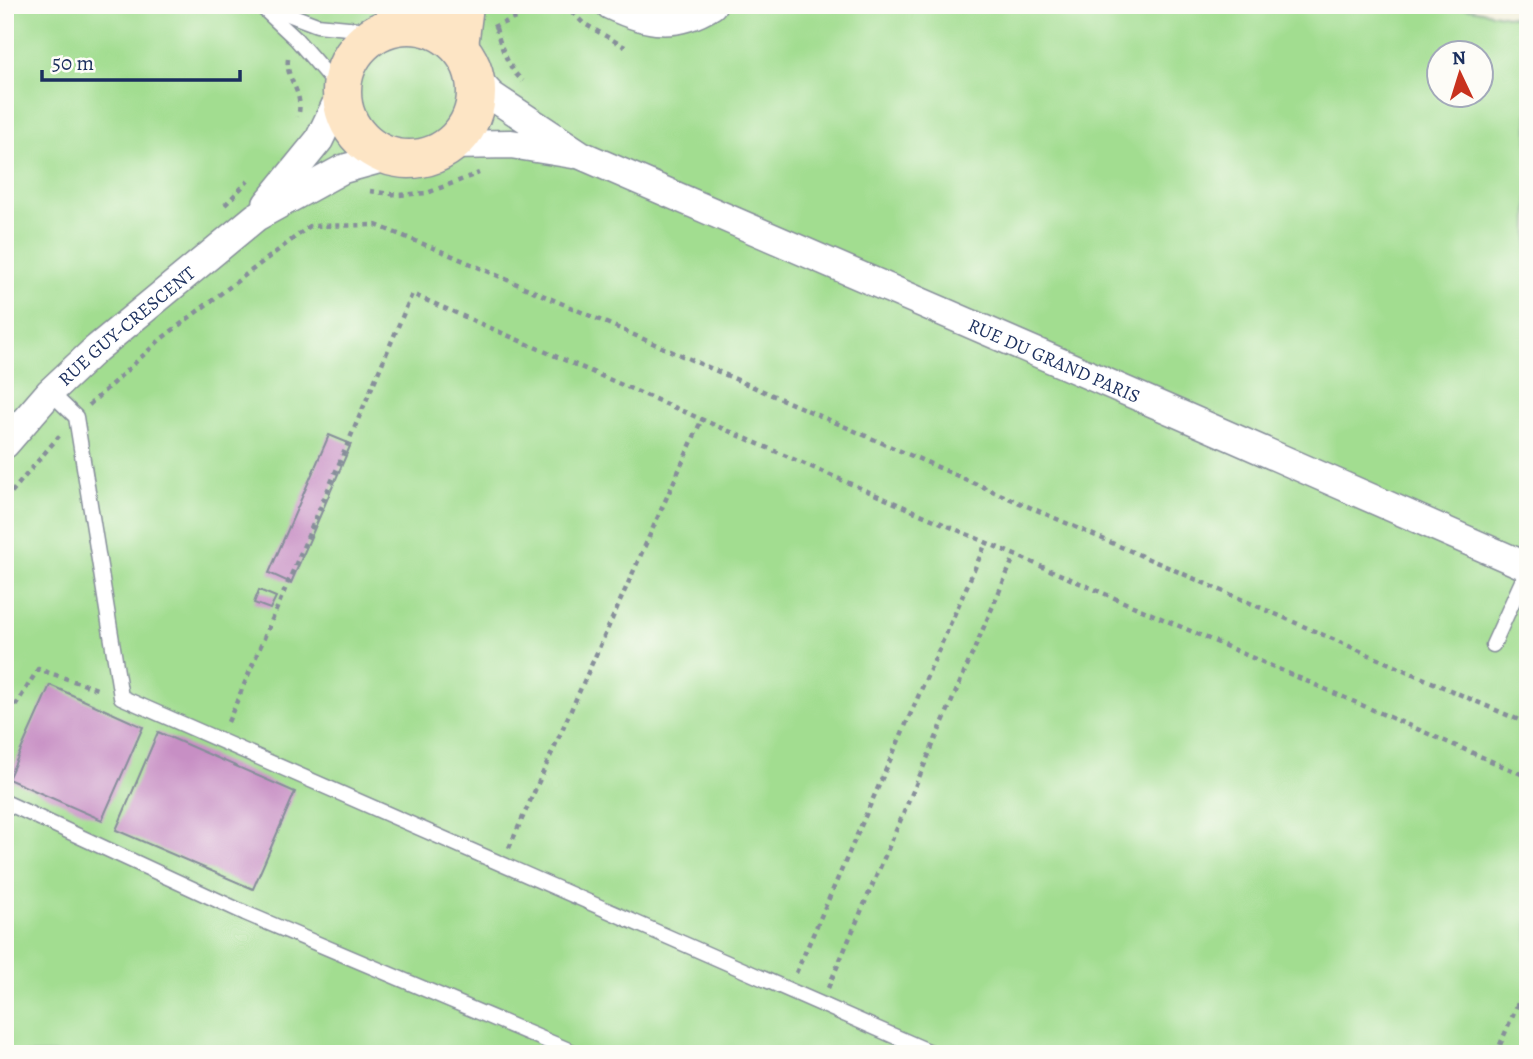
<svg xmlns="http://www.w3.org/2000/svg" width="1533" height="1059" font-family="Alegreya,serif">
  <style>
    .green { fill: #a2dd90; stroke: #5e8677; stroke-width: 2; fill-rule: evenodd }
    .building { fill: #c78fc4 }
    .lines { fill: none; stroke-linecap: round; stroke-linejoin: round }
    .lane-casing { stroke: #868e9a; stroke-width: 17 }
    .street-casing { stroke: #868e9a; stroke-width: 31 }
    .secondary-casing { stroke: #868e9a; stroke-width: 41 }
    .path { stroke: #868e9a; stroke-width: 4.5; stroke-dasharray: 5 5; stroke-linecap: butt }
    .lane { stroke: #fff; stroke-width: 14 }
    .street { stroke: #fff; stroke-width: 28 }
    .secondary { stroke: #fde5c5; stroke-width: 38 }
    .labels { text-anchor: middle; stroke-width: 5; stroke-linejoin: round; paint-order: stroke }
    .street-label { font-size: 19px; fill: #1b2f5e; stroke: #fdfcf7 }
  </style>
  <rect width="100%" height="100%" fill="#fdfcf7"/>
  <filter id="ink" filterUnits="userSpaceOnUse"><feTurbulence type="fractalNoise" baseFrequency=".0143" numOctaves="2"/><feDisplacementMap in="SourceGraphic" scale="14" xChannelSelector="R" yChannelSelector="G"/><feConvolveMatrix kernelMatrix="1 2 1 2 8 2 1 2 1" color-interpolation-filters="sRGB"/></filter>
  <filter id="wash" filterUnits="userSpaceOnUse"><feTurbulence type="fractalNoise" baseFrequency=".00686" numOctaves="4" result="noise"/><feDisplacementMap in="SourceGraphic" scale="28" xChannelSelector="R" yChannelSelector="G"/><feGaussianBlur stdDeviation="1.57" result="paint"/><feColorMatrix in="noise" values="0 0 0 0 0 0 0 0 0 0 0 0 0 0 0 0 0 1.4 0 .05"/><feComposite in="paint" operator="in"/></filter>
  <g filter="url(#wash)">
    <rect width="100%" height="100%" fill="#f1edd6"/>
    <path class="green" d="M5,5H1451L1528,20V1054H5ZM1438,52H1480V94H1438Z"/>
    <g id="blocks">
      <g class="building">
        <path d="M329,435L351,444L291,583L269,573Z"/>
        <path d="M259,590L276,597L270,609L254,603Z"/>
        <path d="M50,685L143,727L102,820L8,779Z"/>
        <path d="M158,732L295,792L253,889L116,830Z"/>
      </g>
    </g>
  </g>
  <g filter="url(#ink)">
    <use href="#blocks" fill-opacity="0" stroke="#868e9a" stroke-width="2"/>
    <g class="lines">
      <g class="lane-casing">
        <g id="lane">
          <path d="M264,5L317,25L379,31"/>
          <path d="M264,9L296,39L342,92"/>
          <path d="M50,392L76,417L121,697L935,1054"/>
          <path d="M1493,645L1528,568"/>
          <path d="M5,802L245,913L578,1054"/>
        </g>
      </g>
      <g class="street-casing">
        <g id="street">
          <path d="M610,5C648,23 675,28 712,5"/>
          <path id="s1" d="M476,79L492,96L581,155L1179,414L1528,567"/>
          <path d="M451,145L511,144L573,154"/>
          <path d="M267,204L319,140L342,92"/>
          <path id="s2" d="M5,444L50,392L96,349L256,217L343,169L390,156"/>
        </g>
      </g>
      <g class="secondary-casing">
        <g id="secondary">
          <circle cx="409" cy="92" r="67"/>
          <path d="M459,46L464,5"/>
        </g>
      </g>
      <g class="path">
        <path d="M565,5L583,23L625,47"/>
        <path d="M493,27L548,5"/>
        <path d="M496,28C500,45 509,70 523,81"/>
        <path d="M288,59C285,81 305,90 298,117"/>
        <path d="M370,191L398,195L427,193L479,173"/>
        <path d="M225,205L248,181"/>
        <path d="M89,405L161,339L310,226L376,225L448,254L1528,724"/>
        <path d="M5,500L59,436"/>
        <path d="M228,722L412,294L1528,777"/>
        <path d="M5,723L38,669L100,690"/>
        <path d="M509,848L702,419"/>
        <path d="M796,973L986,543"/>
        <path d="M828,988L1015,555"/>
        <path d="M1496,1054L1528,980"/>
      </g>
      <use href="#lane" class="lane"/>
      <use href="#street" class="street"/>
      <use href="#secondary" class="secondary"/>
    </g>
  </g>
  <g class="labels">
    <g class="street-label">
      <text dy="7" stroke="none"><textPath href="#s2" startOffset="170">RUE GUY-CRESCENT</textPath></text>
      <text dy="7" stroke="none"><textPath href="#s1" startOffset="646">RUE DU GRAND PARIS</textPath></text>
    </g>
  </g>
  <rect width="1533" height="1059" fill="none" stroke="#fdfcf7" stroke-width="28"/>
  <g transform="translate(1460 74) rotate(356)"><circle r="33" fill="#fdfcf7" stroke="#a3aaba" stroke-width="2"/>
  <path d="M0-5L12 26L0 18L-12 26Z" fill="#c8321e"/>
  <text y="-10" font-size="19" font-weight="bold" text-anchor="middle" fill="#1b2f5e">N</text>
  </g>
  <path d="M42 70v10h198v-10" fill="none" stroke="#1b2f5e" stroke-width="3.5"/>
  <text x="52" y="70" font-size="21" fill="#1b2f5e" stroke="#fdfcf7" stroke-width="5" paint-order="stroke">50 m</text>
</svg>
